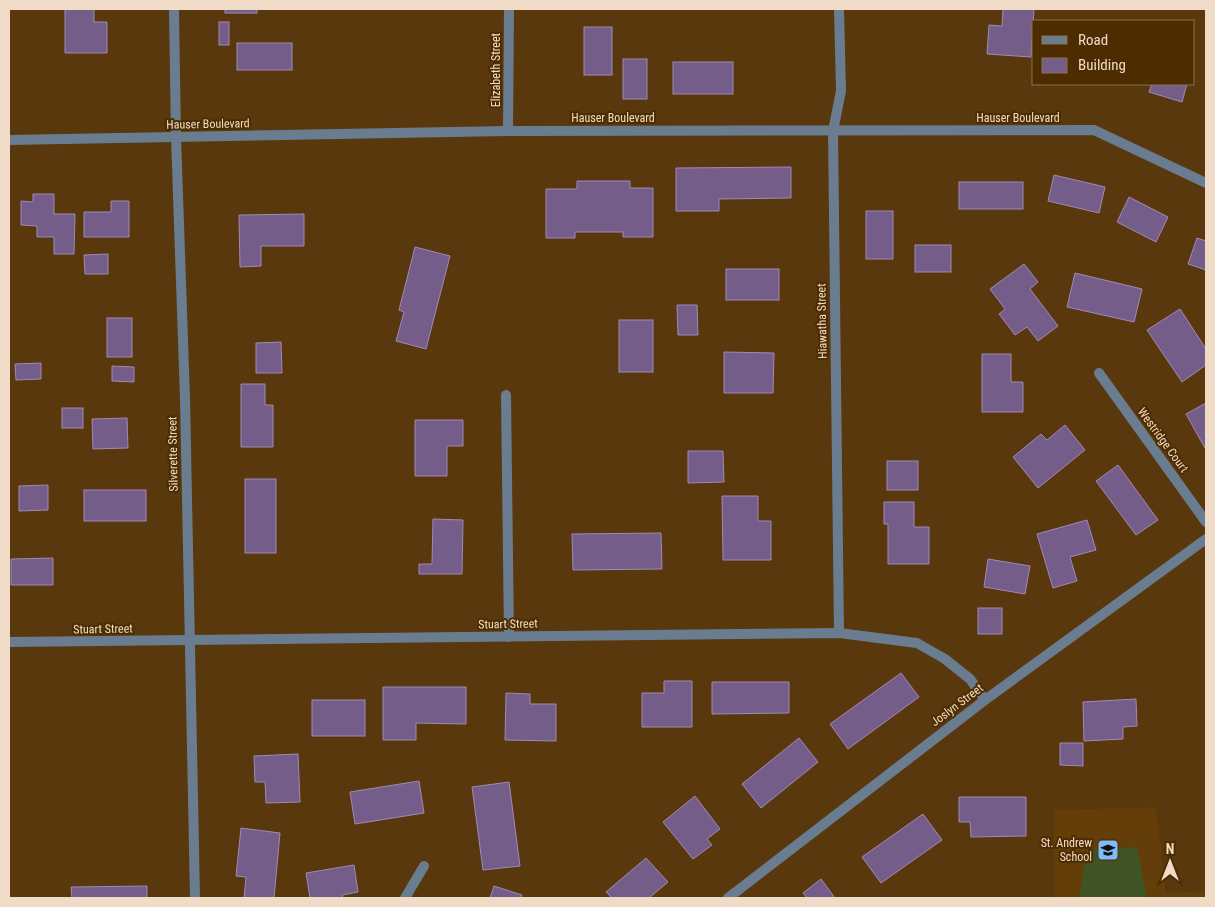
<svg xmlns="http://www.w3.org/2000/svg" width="1215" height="907" font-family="'Roboto Condensed',sans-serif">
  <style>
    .built { fill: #633e08 }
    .green { fill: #3f5325 }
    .building { fill: #755d89; stroke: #a289b7 }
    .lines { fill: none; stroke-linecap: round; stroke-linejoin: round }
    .minor { stroke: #6a7d90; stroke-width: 10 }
    .labels { text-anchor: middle; stroke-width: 4; stroke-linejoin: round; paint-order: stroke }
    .street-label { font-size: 12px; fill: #f0dcc6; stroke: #4d2d00 }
    .poi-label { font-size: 12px; fill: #f0dcc6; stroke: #4d2d00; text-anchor: end }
  </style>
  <rect width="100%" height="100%" fill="#58380c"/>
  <path class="built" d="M1156,807L1166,893L1206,891V898H1054V810Z"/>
  <path class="green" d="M1137,847L1147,898H1079L1087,850Z"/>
  <g class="building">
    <path d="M65,9H94V22H107V53H65Z"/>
    <rect x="225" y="9" width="32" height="4"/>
    <path d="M1003,9H1034L1031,57L987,54L989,25L1002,26Z"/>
    <rect x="219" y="22" width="10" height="23"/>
    <rect x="584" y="27" width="28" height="48"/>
    <rect x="237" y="43" width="55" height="27"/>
    <rect x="623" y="59" width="24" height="40"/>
    <rect x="673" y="62" width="60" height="32"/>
    <path d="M1152,84H1187L1182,102L1149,92Z"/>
    <path d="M791,167V198L719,199V211H676V168Z"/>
    <path d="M1054,175L1105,187L1099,213L1048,201Z"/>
    <path d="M577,181H630V188H653V237H623V232H575V238H546V189H577Z"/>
    <rect x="959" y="182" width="64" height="27"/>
    <path d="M33,194H54V214H75L74,254H54V237H37V226L21,225V201L33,202Z"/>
    <path d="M1129,197L1168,217L1156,242L1117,222Z"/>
    <path d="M111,201H129V237H84V212H111Z"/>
    <rect x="866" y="211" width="27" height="48"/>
    <path d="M304,214V246H261V266L240,267L239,215Z"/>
    <path d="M1197,238L1206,241V270L1188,264Z"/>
    <rect x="915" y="245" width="36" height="27"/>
    <path d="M415,247L450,256L426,349L396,341L404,312L399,310Z"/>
    <path d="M108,254V274H85L84,255Z"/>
    <path d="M1024,264L1038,282L1030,289L1058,326L1038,341L1027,327L1015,335L999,314L1005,309L990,289Z"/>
    <rect x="726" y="269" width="53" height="31"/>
    <path d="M1075,273L1142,289L1134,322L1067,307Z"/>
    <path d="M677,305H697L698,335H678Z"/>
    <path d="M1180,309L1206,349V365L1182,382L1147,330Z"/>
    <rect x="107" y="318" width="25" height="39"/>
    <rect x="619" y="320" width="34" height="52"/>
    <path d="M281,342L282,373H256V343Z"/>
    <path d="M724,352L774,353L773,393H724Z"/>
    <path d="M982,354H1011V382H1023V412H982Z"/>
    <path d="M41,363V379L16,380L15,364Z"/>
    <path d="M112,366L134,367V382L112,381Z"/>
    <path d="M241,384H265V405H273V447H241Z"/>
    <path d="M1206,403V450L1186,414Z"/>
    <rect x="62" y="408" width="21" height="20"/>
    <path d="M127,418L128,448L93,449L92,419Z"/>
    <path d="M415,420H463V446H447V476H415Z"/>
    <path d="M1065,425L1085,450L1038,488L1013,457L1041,434L1047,440Z"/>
    <path d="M688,451H723L724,482L688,483Z"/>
    <rect x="887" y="461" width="31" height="29"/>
    <path d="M1118,465L1158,520L1136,535L1096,481Z"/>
    <rect x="245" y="479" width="31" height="74"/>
    <path d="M48,485V510L19,511V486Z"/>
    <rect x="84" y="490" width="62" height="31"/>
    <path d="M722,496H758V521H771V560H723Z"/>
    <path d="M884,502H914V527H929V564H888V524H884Z"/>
    <path d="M433,519L463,520L462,574H419V564H432Z"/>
    <path d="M1087,520L1096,550L1070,557L1077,581L1053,588L1037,534Z"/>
    <path d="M661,533L662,569L573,570L572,534Z"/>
    <path d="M53,558V585H11V559Z"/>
    <path d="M988,559L1030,566L1025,594L984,587Z"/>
    <rect x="978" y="608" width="24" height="26"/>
    <path d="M901,673L919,697L848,749L830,724Z"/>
    <path d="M664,681H692V727H642V693H664Z"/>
    <path d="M712,682H789V713L712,714Z"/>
    <path d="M383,687H466V724L416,723V740H383Z"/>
    <path d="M506,693L530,694V704H556V741L505,740Z"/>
    <path d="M1136,699L1137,726L1123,727V739L1084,741L1083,702Z"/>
    <rect x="312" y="700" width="53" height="36"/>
    <path d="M799,738L818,762L761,808L742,784Z"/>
    <path d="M1060,743H1083V766L1060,765Z"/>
    <path d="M298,754L300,802L266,803L265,782H255L254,756Z"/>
    <path d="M419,781L424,813L355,824L350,792Z"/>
    <path d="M509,782L520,866L483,870L472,787Z"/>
    <path d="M695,796L720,829L707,839L712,845L693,859L663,822Z"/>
    <path d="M959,797H1026V836L971,837L970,822H959Z"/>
    <path d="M923,814L942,840L881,883L862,857Z"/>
    <path d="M241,828L280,833L274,898H244L246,877L236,876Z"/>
    <path d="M646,858L668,882L649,898H612L606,892Z"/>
    <path d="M354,865L358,892L342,895L343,898H310L306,873Z"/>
    <path d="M821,879L835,898H807L803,893Z"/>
    <path d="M147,886V898H72L71,887Z"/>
    <path d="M494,886L522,895L521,898H490Z"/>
  </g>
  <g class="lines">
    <g class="minor">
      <path d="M174,9L176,137L185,398L195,898"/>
      <path d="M508,131L509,9"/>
      <path d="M9,140L508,131L1094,130L1206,183"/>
      <path d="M1099,373L1206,522"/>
      <path d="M506,395L509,637"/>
      <path d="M839,633L833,131L841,91L839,9"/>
      <path d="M9,642L839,633L917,643L945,659L970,679L985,700"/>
      <path d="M405,898L424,866"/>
      <path d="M728,898L985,700L1206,539"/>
    </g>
  </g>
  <defs>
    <g id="school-square" transform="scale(1.125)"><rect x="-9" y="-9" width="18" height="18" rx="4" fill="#7fbdfa" stroke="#4d2d00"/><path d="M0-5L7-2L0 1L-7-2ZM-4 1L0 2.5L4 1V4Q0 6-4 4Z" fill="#111"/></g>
  </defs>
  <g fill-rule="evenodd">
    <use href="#school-square" x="1108" y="850"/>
  </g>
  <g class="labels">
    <g class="street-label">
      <text transform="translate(496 70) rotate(-90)" y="4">Elizabeth Street</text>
      <text x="613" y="122">Hauser Boulevard</text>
      <text x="1018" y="122">Hauser Boulevard</text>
      <text transform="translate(208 124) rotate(-1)" y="4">Hauser Boulevard</text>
      <text transform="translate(822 321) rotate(-91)" y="4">Hiawatha Street</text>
      <text transform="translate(1163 440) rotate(54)" y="4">Westridge Court</text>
      <text transform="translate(173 454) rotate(-91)" y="4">Silverette Street</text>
      <text transform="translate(508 624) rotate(-1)" y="4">Stuart Street</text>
      <text transform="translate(103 629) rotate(-1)" y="4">Stuart Street</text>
      <text transform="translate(957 705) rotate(-37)" y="4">Joslyn Street</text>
    </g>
    <g class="poi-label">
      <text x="1092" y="847">St. Andrew<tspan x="1092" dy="14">School</tspan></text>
    </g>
  </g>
  <rect width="1215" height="907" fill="none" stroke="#f0dcc6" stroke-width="20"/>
  <rect x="1032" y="20" width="162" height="65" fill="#4d2d00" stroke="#8e734f"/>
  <rect x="1042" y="36" width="25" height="8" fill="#6a7d90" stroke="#8e734f"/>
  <text x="1078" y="45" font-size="15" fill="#f0dcc6">Road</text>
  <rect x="1042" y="58" width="25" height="15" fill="#755d89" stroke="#8e734f"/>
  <text x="1078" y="70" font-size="15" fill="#f0dcc6">Building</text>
  <g transform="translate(1170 862)" stroke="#4d2d00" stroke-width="4" paint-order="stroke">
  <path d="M0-4L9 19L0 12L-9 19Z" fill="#f0dcc6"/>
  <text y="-8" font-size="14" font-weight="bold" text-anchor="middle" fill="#f0dcc6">N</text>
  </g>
</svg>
